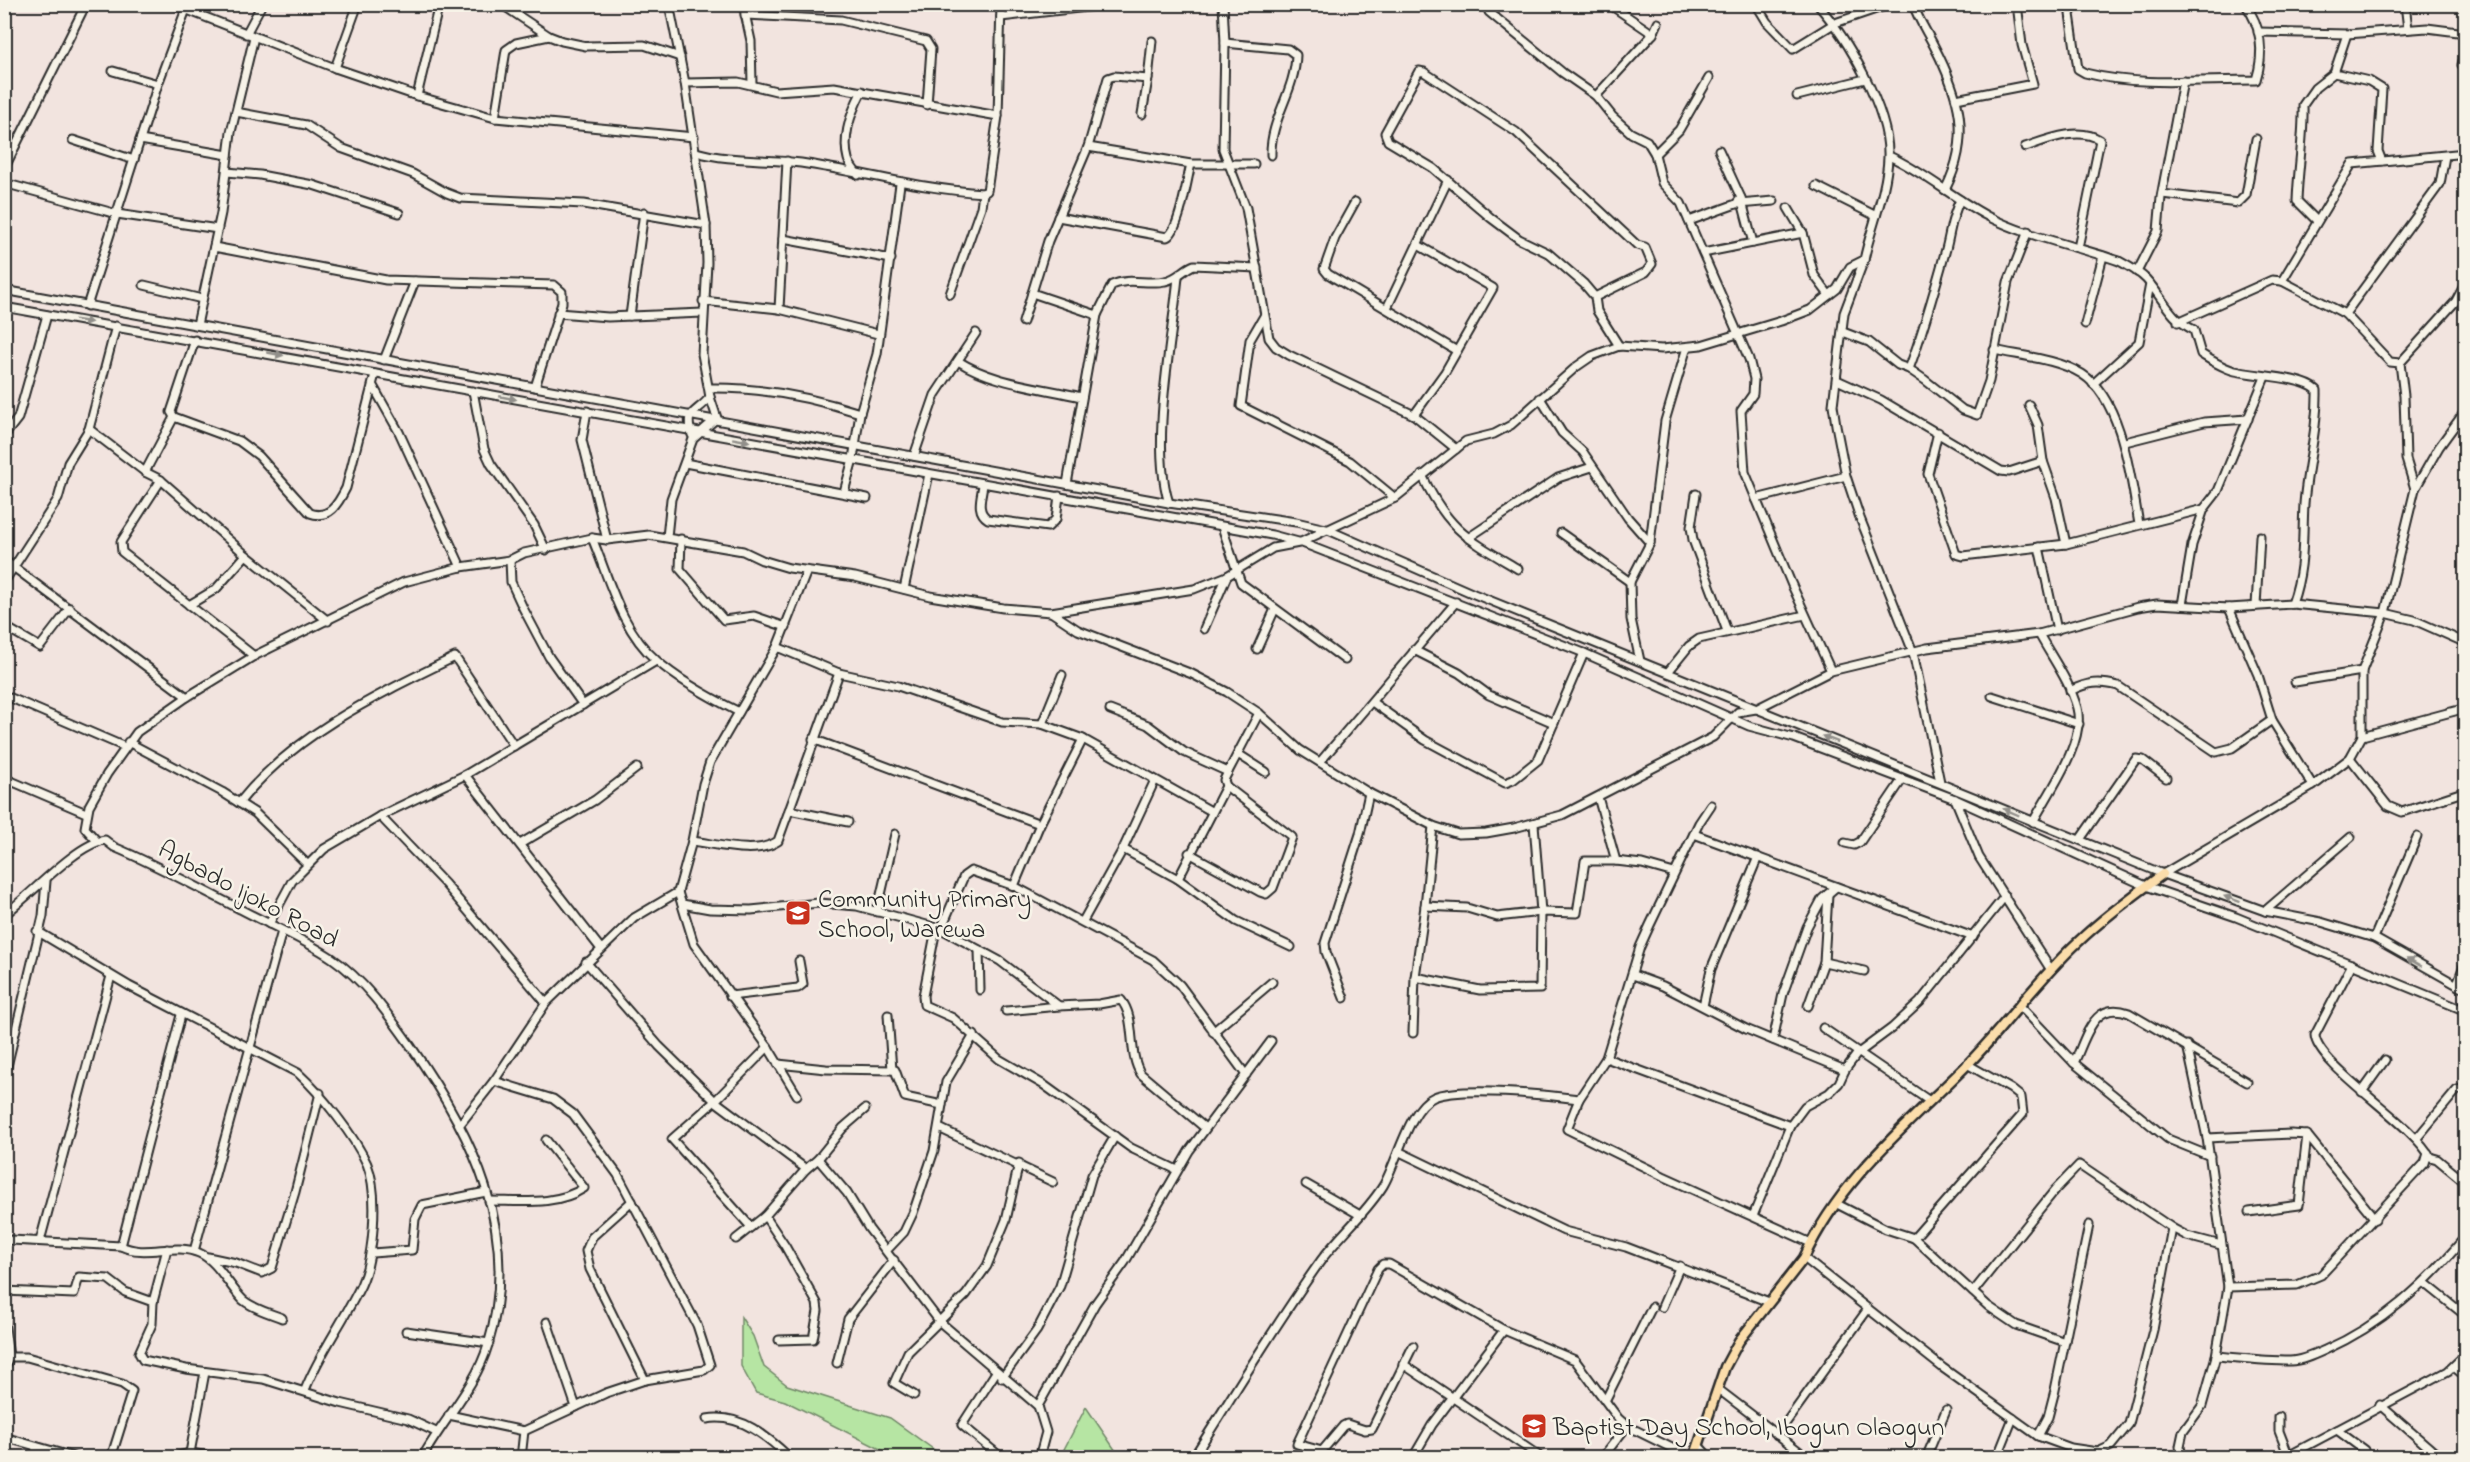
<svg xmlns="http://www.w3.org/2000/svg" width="2470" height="1462" font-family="'Indie Flower',sans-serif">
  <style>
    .green { fill: #b6e5a3; stroke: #708867; stroke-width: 1.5 }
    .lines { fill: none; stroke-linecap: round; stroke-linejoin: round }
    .minor-casing { stroke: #2b2b2b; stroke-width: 11 }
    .major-casing { stroke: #2b2b2b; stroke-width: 13 }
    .minor { stroke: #f7f3e8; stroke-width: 7 }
    .major { stroke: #fbddab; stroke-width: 8 }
    .oneway { fill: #918f8a }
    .labels { text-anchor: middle; stroke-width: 5; stroke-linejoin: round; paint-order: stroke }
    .street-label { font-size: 26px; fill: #2b2b2b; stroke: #f7f3e8 }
    .poi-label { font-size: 26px; fill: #2b2b2b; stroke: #f7f3e8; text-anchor: start }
  </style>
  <rect width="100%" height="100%" fill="#f2e4df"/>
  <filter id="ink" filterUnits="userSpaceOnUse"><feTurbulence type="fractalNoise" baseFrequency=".0167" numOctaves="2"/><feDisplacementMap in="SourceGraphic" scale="12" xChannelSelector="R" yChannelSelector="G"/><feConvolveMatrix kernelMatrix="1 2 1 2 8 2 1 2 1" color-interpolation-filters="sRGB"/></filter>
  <g filter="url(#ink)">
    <g class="green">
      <path d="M741,1317L753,1336L764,1367L787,1385L890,1418L944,1457H896L785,1401L756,1393L741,1366Z"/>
      <path d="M1086,1407L1120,1457H1060Z"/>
    </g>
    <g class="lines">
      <g class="minor-casing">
        <g id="minor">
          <path d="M172,4L335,68L417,96L495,118L694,137"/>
          <path d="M501,4L549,36L562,41L586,46L644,45L680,57"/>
          <path d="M743,4L751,41L752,84"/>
          <path d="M1223,4L1225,43L1223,149L1246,208L1269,338L1276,347L1289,355L1414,415L1456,449"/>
          <path d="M1488,4L1489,12L1563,73L1596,96L1612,116L1631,133L1647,141L1655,154L1662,183L1681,203L1749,359L1754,379L1753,394L1741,411L1745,472L1791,583L1831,671"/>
          <path d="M1609,4L1653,34"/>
          <path d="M1756,4L1767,22L1793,49L1835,23L1891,4"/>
          <path d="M1913,4C1918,19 1927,32 1934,46C1960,96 1972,137 1945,190"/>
          <path d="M2076,4L2070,14L2078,69L2085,73C2140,87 2200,80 2256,80C2264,54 2262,27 2245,4"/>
          <path d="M2405,4L2408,29"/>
          <path d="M745,15L841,20L926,41L931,49L927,105"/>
          <path d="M1001,17L1114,4"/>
          <path d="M2258,32L2347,34L2427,28L2466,33"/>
          <path d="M246,34L262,4"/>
          <path d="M1225,43L1288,49L1296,55C1295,92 1270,119 1271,155"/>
          <path d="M2462,65L2466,50"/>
          <path d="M335,68L358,4"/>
          <path d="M113,71L158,84"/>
          <path d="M2334,73L2369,81L2382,89L2378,151L2382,161"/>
          <path d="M1148,79L1152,41"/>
          <path d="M685,83L738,82L776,91L834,87L998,116"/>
          <path d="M417,96L439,4"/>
          <path d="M1596,96L1653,34L1658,23"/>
          <path d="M1797,96L1865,79"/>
          <path d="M1956,99L2033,84L2022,45L2017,4"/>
          <path d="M236,112L306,125L341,148L413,174L447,193L460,198L584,204L706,225"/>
          <path d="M495,118L506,50L516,43L549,36"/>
          <path d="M73,140L134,160"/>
          <path d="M140,140L228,155"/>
          <path d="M1088,147L1191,164H1254"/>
          <path d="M2025,147C2046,140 2079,126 2100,140L2078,248"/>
          <path d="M696,152C731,162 766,158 801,163C862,172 921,189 983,193L987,191L998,116L1001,4"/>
          <path d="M1655,154L1679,130L1709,78"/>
          <path d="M1889,156C1924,172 1953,198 1987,216C2028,237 2076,246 2119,261C2128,266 2138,271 2146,279C2164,299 2169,318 2194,330L2201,354C2212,361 2223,368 2235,371C2257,376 2303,377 2317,390C2318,429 2307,465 2304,504C2302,542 2305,567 2292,604"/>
          <path d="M2445,156L2440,184L2345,314L2390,362L2400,363L2456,301L2466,282"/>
          <path d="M4,169L86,4"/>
          <path d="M227,172L260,175L313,185L399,213"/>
          <path d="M858,175C855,171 849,164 848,159C842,137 852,110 862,91"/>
          <path d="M4,183L117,214L218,229"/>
          <path d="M1816,186L1876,216"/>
          <path d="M2162,194L2238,203L2246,195L2256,139"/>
          <path d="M1741,198L1753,243"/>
          <path d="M1355,202L1335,238L1324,269L1328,274L1457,351"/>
          <path d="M1739,204L1774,201"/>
          <path d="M1788,208L1803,233L1814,275L1829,295"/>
          <path d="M1058,217L1167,237C1180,230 1187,179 1191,164"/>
          <path d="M2316,220L2297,201C2298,169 2304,137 2303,105L2315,88L2334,73L2347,34"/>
          <path d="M1689,221L1736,204L1741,198L1719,150"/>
          <path d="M783,239L891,259"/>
          <path d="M214,247L386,280L554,285L562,292V303L535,387"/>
          <path d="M1703,253L1803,233"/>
          <path d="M1864,260L1844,313L1833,405L1836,425L1846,476L1860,518L1913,652L1940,782"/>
          <path d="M2137,272L2158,231L2161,197L2183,81"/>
          <path d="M2282,281L2352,164L2466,153"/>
          <path d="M144,285L202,299"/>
          <path d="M4,290L1169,503L1296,522L1326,529L1474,594L2163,874L2265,911L2321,922L2374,938L2466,990"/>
          <path d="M1032,293L1097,315"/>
          <path d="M950,294L981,207L983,193"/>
          <path d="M1595,297L1646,272L1652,264L1645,247L1637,245L1516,132L1424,72L1419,71L1385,133L1388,141L1433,168L1491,218L1519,239L1548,253L1584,284L1595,297L1597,311L1619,346"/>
          <path d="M703,301L779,309L878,334"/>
          <path d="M87,306L158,84L188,4"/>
          <path d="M4,307L1272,535L1302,543L1584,653L1749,726L1794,738L1955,799L2146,886L2236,917L2466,1011"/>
          <path d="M1387,308L1448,180"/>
          <path d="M779,309L787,161"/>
          <path d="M558,313L608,317L703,313"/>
          <path d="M630,316L644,212"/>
          <path d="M1264,316L1250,340L1241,406L1350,461L1395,498"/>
          <path d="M1023,322L1048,241L1088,147L1108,78L1114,76L1148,79L1142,114"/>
          <path d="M2178,322L2272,280L2282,281L2345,314"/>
          <path d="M2085,324L2103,256"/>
          <path d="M197,325L221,213L231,132L254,37"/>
          <path d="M1843,332L1869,342L1898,365L1909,369L1925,380L1963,410L1977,415L1989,381L2008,282L2028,231"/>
          <path d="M195,340L171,412L174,417L239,441L259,456L310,513C329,520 338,504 346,488L375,374"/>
          <path d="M1994,350C2021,356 2058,359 2082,374C2123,400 2131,481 2139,524"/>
          <path d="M384,360L415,281"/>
          <path d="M958,361C994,384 1040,387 1081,397"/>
          <path d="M2400,363L2404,396L2406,459L2415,489"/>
          <path d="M1909,369C1924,329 1935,289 1946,249C1951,230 1951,218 1960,200"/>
          <path d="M1837,380L1881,400L2001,471L2009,472L2043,461"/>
          <path d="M2093,384L2139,342L2150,284"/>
          <path d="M373,386L399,432L461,567"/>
          <path d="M709,388C761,387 811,397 860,413"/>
          <path d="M473,391L484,449L491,464L534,525L546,550"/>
          <path d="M1540,398L1562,433L1583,452L1628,518L1650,543"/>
          <path d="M2029,405L2038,425L2043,461L2056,498L2066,544"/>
          <path d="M587,411L582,440L607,540"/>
          <path d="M1414,415L1445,372L1493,288L1418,245"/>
          <path d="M89,429L145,472L161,480L246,555L328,621"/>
          <path d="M1938,432L1928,474L1956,554L1963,556L2066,544L2204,509"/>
          <path d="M692,435C683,410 697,414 710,397"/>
          <path d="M4,436L18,418L47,315"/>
          <path d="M2125,442L2204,422L2248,419"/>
          <path d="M914,456L935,395L976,333"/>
          <path d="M685,463L867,498"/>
          <path d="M145,472L174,417"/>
          <path d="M1422,475C1448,530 1468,539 1518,569"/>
          <path d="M161,480L121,542L122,552L254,656"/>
          <path d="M983,484C982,496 975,511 988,519L1048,527L1056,519L1059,496"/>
          <path d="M1067,484L1097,315L1112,285C1129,277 1147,285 1165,281C1178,279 1183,269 1194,265L1257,268"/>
          <path d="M844,492L853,459L860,413L877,354L900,184"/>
          <path d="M1696,494L1691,527L1693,540L1727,631"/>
          <path d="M1756,499L1846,476"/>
          <path d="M1169,503C1150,444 1172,341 1178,277"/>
          <path d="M1222,527L1241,583L1345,660"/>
          <path d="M1561,533L1630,582"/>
          <path d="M667,537L671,499L693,439L717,418L710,397L702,354L707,263L706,225L685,83L669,4"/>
          <path d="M592,538C609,578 621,630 656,660C677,679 713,699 739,712"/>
          <path d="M1468,538L1558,478L1592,467"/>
          <path d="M681,539L680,569L724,620L754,616L786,627"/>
          <path d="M2039,547L2057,630"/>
          <path d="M4,560L187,697"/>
          <path d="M510,560L511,582L523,608L549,657L583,705"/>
          <path d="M4,582L58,499L68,463L89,429L116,326"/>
          <path d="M904,589L929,474"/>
          <path d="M189,605L216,589L246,555"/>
          <path d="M2182,605L2192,545L2204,509L2218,491L2265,377"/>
          <path d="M2256,606L2260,536"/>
          <path d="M2229,608L2258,675L2272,720L2313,786"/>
          <path d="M1051,612L1078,630L1192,674L1227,692L1259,713L1300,750L1369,793L1433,826L1458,834L1486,833L1514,828L1562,815L1713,737L1738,712L1756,709L1831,671L1927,648L2039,634L2138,607L2157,604L2229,608L2292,604L2385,613L2414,620L2466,643"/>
          <path d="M4,626L40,647L70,608"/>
          <path d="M1204,629L1227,576"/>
          <path d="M777,647L839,673L898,686L1002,722L1042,724L1083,739L1211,811"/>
          <path d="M1257,649L1275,609"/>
          <path d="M1414,650L1459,673L1489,695L1554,723"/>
          <path d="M1640,661L1631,619L1630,582L1650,543L1665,421L1687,347"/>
          <path d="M1668,672L1689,646L1699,639L1805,615"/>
          <path d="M2295,682L2362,671"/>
          <path d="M2070,691C2088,682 2099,681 2118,686L2216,752L2232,748L2272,720"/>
          <path d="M4,695L125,747"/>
          <path d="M1992,696L2079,724"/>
          <path d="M1372,702L1425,740L1505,783L1513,780L1538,760L1584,653"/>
          <path d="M1110,710L1148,725L1184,752L1228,772"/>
          <path d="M1042,724L1062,675"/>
          <path d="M2362,736L2466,708"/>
          <path d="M813,739L1040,824"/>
          <path d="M128,742L222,792L255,813L307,864"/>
          <path d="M1238,754L1266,772"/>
          <path d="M2350,758L2388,806L2402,812L2466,791"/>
          <path d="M1320,762L1456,602"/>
          <path d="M465,775L601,949"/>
          <path d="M4,778L86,813"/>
          <path d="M1598,797L1616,861L1642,864L1674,873"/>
          <path d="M1955,799L1979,857L2051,970"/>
          <path d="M239,803C294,734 377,695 455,657L514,746"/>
          <path d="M1711,805L1699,823L1650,925L1640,947L1606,1058L1579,1099L1567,1129L1663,1176L1811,1243"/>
          <path d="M789,810L848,822"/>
          <path d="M380,816L445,884L546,1003"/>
          <path d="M2033,822C2049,792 2086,742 2077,708C2070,682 2052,658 2039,634"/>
          <path d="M1694,834L1973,937"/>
          <path d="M2081,838L2136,759L2143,760L2166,778"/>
          <path d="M97,841L85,828L89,806L107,774L137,732L187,697L254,656L404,582L461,567L510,560L524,553L592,538L607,540L649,535L743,551L762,560L789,568L855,577L930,596L1003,608L1051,612L1194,589L1227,576L1273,548L1299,543L1395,498L1466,441L1494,434L1511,425L1576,367L1592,356L1619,346L1662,349L1701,345L1781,321L1810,310L1837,289L1850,267L1864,260C1871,226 1887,192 1888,157C1890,111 1847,37 1817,4"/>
          <path d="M692,841C717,844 756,856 778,841L839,673"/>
          <path d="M1845,843L1854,845L1860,842L1902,780"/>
          <path d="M520,844L595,800L637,768"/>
          <path d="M1123,849L1178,879L1236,921L1291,947"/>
          <path d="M1189,853L1260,892L1266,894L1273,888L1292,837L1226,786"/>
          <path d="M2163,874L2313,786L2350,758L2362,736V671L2385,613L2415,489L2439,447L2466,410"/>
          <path d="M1178,879L1226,786L1224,780L1228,772L1259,713"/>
          <path d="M1014,886L1040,824L1083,739"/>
          <path d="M678,892L694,944L768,1047L797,1095"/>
          <path d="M682,904L710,909L751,910L819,903L857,906L941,929L1000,961L1059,1006L1099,1004L1121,1000C1137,1019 1127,1053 1141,1074L1205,1128"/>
          <path d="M1425,906L1467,908L1497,917L1541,912L1577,913L1585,861H1616"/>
          <path d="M2265,911L2351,837"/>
          <path d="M877,912L895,834"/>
          <path d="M4,915C30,896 76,844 105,840L114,847C157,865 198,888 240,909C270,925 304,939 332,958C364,980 388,1014 410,1045C473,1135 522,1233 488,1345C476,1386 443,1420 422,1458"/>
          <path d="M1083,921L1123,849L1155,780"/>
          <path d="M269,924L292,881L324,849L380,816L465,775L656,661"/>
          <path d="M936,929L923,996L924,1005L953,1018L999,1059L1044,1085L1131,1148L1177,1170"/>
          <path d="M941,929L964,876L971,871L1014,886L1153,960L1180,985L1246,1075"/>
          <path d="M37,931L129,986L298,1073C321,1094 354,1135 367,1164C379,1193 374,1256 361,1285C344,1321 320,1352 305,1390"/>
          <path d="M2374,938L2417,837"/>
          <path d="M979,950L980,990"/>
          <path d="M586,962L659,1046L715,1101L806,1169L818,1159L847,1193L869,1229L940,1322L1038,1406L1046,1432L1039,1458"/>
          <path d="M1824,962L1864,971"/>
          <path d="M2352,964L2315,1035C2316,1065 2414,1124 2430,1157L2437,1159L2466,1183"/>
          <path d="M1633,975L1663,986L1746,1029L1845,1070"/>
          <path d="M1415,977L1480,990L1540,989L1541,912L1534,824"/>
          <path d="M2457,984L2466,960"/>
          <path d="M730,996L798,988L803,984L799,961"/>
          <path d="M1344,998L1326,952L1325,943L1360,834L1369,793"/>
          <path d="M1703,1006L1711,969L1758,857"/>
          <path d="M1808,1006L1824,962L1828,894"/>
          <path d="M2020,1006L2074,1063L2168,1139L2210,1156"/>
          <path d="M1006,1011L1059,1006"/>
          <path d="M888,1015L892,1070"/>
          <path d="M1823,1028L1928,1100"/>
          <path d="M1213,1032L1272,982"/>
          <path d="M1413,1033L1415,977L1425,906L1433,826"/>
          <path d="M1773,1040L1783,994L1807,927L1822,899L1836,887"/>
          <path d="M1606,1058L1790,1126"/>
          <path d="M2074,1063C2087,1036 2093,1000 2129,1013L2247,1082"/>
          <path d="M778,1064L826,1069L895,1070L905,1097L942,1105"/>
          <path d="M4,1079L43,916L46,881"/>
          <path d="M2362,1092L2385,1060"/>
          <path d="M461,1123L494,1081L546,1003L634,918L678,892L692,841L703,784L710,762L777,647L807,571"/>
          <path d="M939,1128L1053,1182"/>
          <path d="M2207,1138L2291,1134L2307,1135L2375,1219"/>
          <path d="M2417,1138L2457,1090L2466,1088"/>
          <path d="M1400,1152L1564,1231L1626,1247L1769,1302"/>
          <path d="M818,1159L843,1128L865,1109"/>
          <path d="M1306,1184L1360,1215"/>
          <path d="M489,1201C521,1201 556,1206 584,1188L546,1140"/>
          <path d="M632,1201L592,1237L586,1251L590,1269L645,1380"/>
          <path d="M1837,1204L1886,1229L1914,1238L1988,1306L2016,1325L2065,1342"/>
          <path d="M2249,1212L2299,1205L2307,1135"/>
          <path d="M765,1216L785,1246L817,1303L818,1311L813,1339L779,1340"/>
          <path d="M1753,1216L1790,1126L1805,1106L1829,1093L1839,1083L1845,1070L1857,1054L1892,1028L1920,1002L2005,896"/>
          <path d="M751,1227L672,1139L715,1101L768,1047"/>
          <path d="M1914,1238L2023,1114L2021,1097L2011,1089L1967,1064"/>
          <path d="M736,1239L765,1216L806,1169"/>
          <path d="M40,1241L111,976"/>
          <path d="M4,1242L11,1240L121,1246C146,1258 174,1242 199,1253C218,1261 228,1285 243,1300C254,1309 269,1313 282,1318"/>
          <path d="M121,1246L181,1015"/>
          <path d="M167,1249L153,1302L152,1324L139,1353L143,1360L186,1369L263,1379L340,1403L408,1419L436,1432"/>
          <path d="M887,1250L904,1232L913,1213L934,1151L946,1082L974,1035"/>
          <path d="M194,1251L282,931"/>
          <path d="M372,1253L412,1250L415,1219L422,1205L486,1192"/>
          <path d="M208,1257L236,1263L262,1273L272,1268L295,1192L320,1093"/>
          <path d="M1804,1258L1943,1368L2038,1436L2071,1448L2098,1452L2111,1446L2129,1424L2153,1330L2172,1228"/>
          <path d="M2425,1283L2466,1316"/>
          <path d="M2228,1287L2297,1285L2321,1275L2425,1163L2428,1153"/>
          <path d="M4,1291L74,1294L79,1277L108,1279L125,1292L153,1302"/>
          <path d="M1973,1292L2055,1190L2079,1165L2172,1228L2187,1236L2221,1245"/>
          <path d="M1662,1307L1680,1266"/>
          <path d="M4,1320L9,1357L4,1371"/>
          <path d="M547,1322L576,1407"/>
          <path d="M406,1331L489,1343"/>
          <path d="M1413,1346L1372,1429L1365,1430L1347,1424L1343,1426L1322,1451L1297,1444L1378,1269L1383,1264H1389L1504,1330L1575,1360L1618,1418L1627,1426L1692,1458"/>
          <path d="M2216,1356C2240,1358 2266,1361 2290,1361C2301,1361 2314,1355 2325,1350C2382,1325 2426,1284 2466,1236"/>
          <path d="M9,1357H27L122,1384L132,1391L111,1458"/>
          <path d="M837,1363L848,1319L894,1260"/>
          <path d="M1403,1364L1542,1458"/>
          <path d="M2454,1367L2466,1377"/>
          <path d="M996,1372L962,1425L1002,1458"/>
          <path d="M1002,1378L1037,1330L1060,1286L1092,1175L1115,1136"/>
          <path d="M1718,1389L1808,1458"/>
          <path d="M914,1395L894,1383L908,1352L966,1295L987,1266L1006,1220L1019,1163"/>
          <path d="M1606,1399L1652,1307"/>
          <path d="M2380,1405L2441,1458"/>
          <path d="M1038,1406L1095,1304L1125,1262L1189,1151L1271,1041"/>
          <path d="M449,1415L524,1431L606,1393L645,1380L704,1370L710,1365L697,1325L618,1175L573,1114L553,1099L494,1081"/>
          <path d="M2279,1417V1431L2289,1457"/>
          <path d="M707,1419C740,1413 768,1437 790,1458"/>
          <path d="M2337,1430L2364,1450"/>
          <path d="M1777,1435L1868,1309"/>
          <path d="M2038,1436L2048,1417L2055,1390L2089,1225"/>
          <path d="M4,1437L77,1458"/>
          <path d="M1699,1446L1710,1458"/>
          <path d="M190,1453L205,1372"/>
          <path d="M1415,1454L1432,1425L1504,1330"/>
          <path d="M1138,1457V1458"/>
          <path d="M1845,1457V1458"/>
          <path d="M35,1458L36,1447"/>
          <path d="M169,1458L190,1453L222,1458"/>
          <path d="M521,1458L524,1431"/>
          <path d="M1193,1458C1235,1392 1276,1323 1322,1259C1341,1234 1366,1213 1383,1186C1397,1163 1409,1107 1434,1097C1461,1086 1548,1095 1579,1099"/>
          <path d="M1602,1458L1627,1426"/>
          <path d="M1926,1458L1946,1410"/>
          <path d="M1997,1458L2013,1418"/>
          <path d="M2182,1458L2180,1446L2183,1432L2202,1406L2216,1356L2228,1287L2207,1138L2187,1045"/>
          <path d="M2284,1458L2448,1371L2466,1354"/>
        </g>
      </g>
      <g class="major-casing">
        <path id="major" d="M1694,1458L1725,1367L1739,1341L1804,1258C1840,1179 1908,1124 1968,1064C2006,1025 2038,979 2078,942C2104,917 2134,895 2163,874"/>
      </g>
      <use href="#minor" class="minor"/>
      <use href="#major" class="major"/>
    </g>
    <defs><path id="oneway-solid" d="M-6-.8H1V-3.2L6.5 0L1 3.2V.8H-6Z" transform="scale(1.5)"/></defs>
    <g class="oneway">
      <use href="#oneway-solid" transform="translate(83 321) rotate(9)"/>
      <use href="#oneway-solid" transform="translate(275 354) rotate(10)"/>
      <use href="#oneway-solid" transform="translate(508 398) rotate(11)"/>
      <use href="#oneway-solid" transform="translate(741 440) rotate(10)"/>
      <use href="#oneway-solid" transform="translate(1830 739) rotate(-159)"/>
      <use href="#oneway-solid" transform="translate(2011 812) rotate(-157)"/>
      <use href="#oneway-solid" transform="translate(2232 899) rotate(-160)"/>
      <use href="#oneway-solid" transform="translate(2414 962) rotate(-150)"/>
    </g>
  </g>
  <defs>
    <g id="school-square" transform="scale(1.35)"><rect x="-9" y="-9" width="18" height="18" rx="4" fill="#c8321e" stroke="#f7f3e8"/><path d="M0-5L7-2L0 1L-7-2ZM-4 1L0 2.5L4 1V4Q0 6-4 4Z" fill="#fff"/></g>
  </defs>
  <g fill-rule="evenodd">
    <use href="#school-square" x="798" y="913"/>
    <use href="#school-square" x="1534" y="1426"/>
  </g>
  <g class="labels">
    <g class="street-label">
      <text transform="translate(249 893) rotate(28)" y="9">Agbado Ijoko Road</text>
    </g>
    <g class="poi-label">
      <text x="818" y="907">Community Primary<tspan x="818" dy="30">School, Warewa</tspan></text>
      <text x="1553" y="1435">Baptist Day School, Ibogun Olaogun</text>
    </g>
  </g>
  <rect width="2470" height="1462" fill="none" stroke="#f7f3e8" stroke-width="24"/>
  <rect x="12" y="12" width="2446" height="1438" fill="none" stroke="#2b2b2b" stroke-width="2" filter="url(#ink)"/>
</svg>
